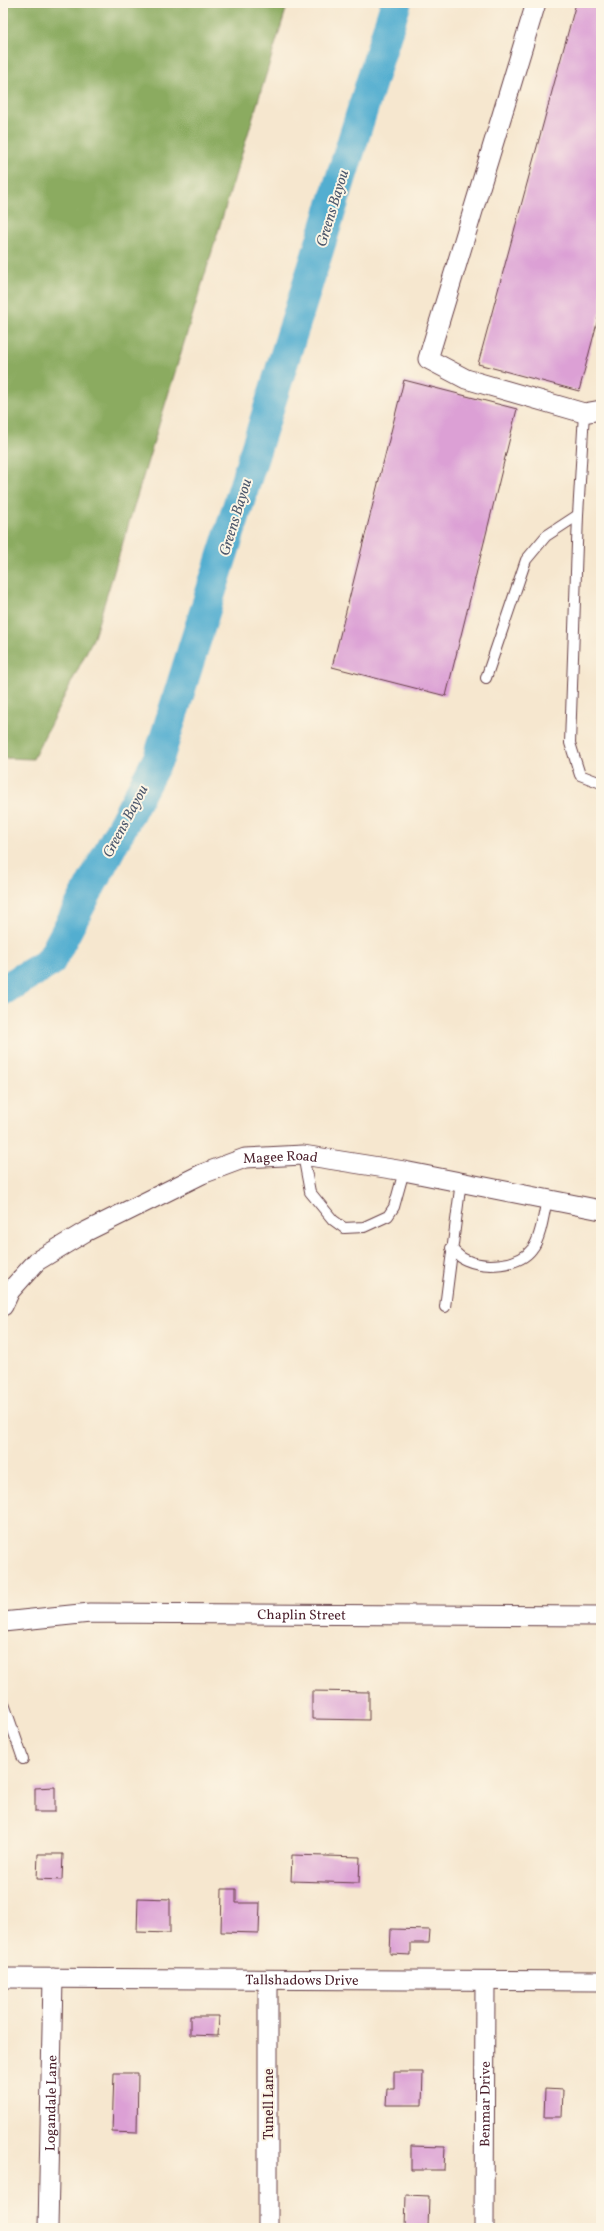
<svg xmlns="http://www.w3.org/2000/svg" width="604" height="2231" font-family="Vollkorn,serif">
  <style>
    .forest { fill: #8bab60; stroke: #6a6546 }
    .lines { fill: none; stroke-linecap: round; stroke-linejoin: round }
    .river { stroke: #52aed0; stroke-width: 31 }
    .building { fill: #dca0d5 }
    .service-casing { stroke: #643d44; stroke-width: 12 }
    .minor-casing { stroke: #643d44; stroke-width: 21 }
    .service { stroke: #fff; stroke-width: 10 }
    .minor { stroke: #fff; stroke-width: 19 }
    .labels { text-anchor: middle; stroke-width: 4; stroke-linejoin: round; paint-order: stroke }
    .street-label { font-size: 14px; fill: #4a1f2b; stroke: #fcf5e5 }
    .water-label { font-size: 15px; font-style: italic; fill: #4d586d; stroke: #fcf5e5 }
  </style>
  <rect width="100%" height="100%" fill="#fcf5e5"/>
  <filter id="ink" filterUnits="userSpaceOnUse"><feTurbulence type="fractalNoise" baseFrequency=".025" numOctaves="2"/><feDisplacementMap in="SourceGraphic" scale="8" xChannelSelector="R" yChannelSelector="G"/><feConvolveMatrix kernelMatrix="1 2 1 2 8 2 1 2 1" color-interpolation-filters="sRGB"/></filter>
  <filter id="wash" filterUnits="userSpaceOnUse"><feTurbulence type="fractalNoise" baseFrequency=".012" numOctaves="4" result="noise"/><feDisplacementMap in="SourceGraphic" scale="16" xChannelSelector="R" yChannelSelector="G"/><feGaussianBlur stdDeviation="0.9" result="paint"/><feColorMatrix in="noise" values="0 0 0 0 0 0 0 0 0 0 0 0 0 0 0 0 0 1.4 0 .05"/><feComposite in="paint" operator="in"/></filter>
  <g filter="url(#wash)">
    <rect width="100%" height="100%" fill="#f6e7cf"/>
    <path class="forest" d="M3,3H288L94,637L33,759L3,758Z"/>
    <g class="lines">
      <path class="river" d="M3,990L50,962L159,757L396,3"/>
    </g>
    <g id="blocks">
      <g class="building">
        <path d="M576,3H601V308L579,391L478,364Z"/>
        <path d="M404,380L517,409L446,696L332,667Z"/>
        <path d="M312,1691L369,1692V1720L312,1719Z"/>
        <path d="M55,1787V1812H35V1788Z"/>
        <path d="M38,1854H63L62,1880L37,1879Z"/>
        <path d="M292,1855L360,1857L359,1883L291,1881Z"/>
        <path d="M222,1889H236V1903H260L259,1933L221,1932Z"/>
        <path d="M138,1898L170,1899V1933L137,1932Z"/>
        <path d="M391,1929L430,1930L429,1943H411V1955L390,1954Z"/>
        <path d="M190,2016H219L218,2036L190,2035Z"/>
        <path d="M394,2072H423L422,2105H386L387,2089H394Z"/>
        <path d="M114,2073H138L137,2133L112,2132Z"/>
        <path d="M545,2089L563,2090L562,2117H544Z"/>
        <path d="M411,2146L445,2147L444,2170H411Z"/>
        <path d="M406,2195L429,2196L428,2228H405Z"/>
      </g>
    </g>
  </g>
  <g filter="url(#ink)">
    <use href="#blocks" fill-opacity="0" stroke="#643d44" stroke-width="1"/>
    <g class="lines">
      <g class="service-casing">
        <g id="service">
          <path d="M584,413L578,515L570,743L580,775L601,783"/>
          <path d="M486,678L526,560L546,536L578,515"/>
          <path d="M303,1155L310,1192L333,1220L344,1228L364,1227L388,1216L394,1207L404,1171"/>
          <path d="M451,1248C456,1253 460,1258 466,1260C484,1268 519,1267 532,1249C541,1239 544,1212 547,1199"/>
          <path d="M445,1307L461,1181"/>
          <path d="M3,1701L23,1759"/>
        </g>
      </g>
      <g class="minor-casing">
        <g id="minor">
          <path d="M536,3L428,359L466,379L584,413L601,410"/>
          <path id="s1" d="M3,1306L10,1291L37,1261L85,1232L202,1174L245,1158L303,1155L404,1171L601,1210"/>
          <path id="s2" d="M3,1622L90,1613L601,1616"/>
          <path id="s3" d="M3,1978L601,1981"/>
          <path id="s4" d="M48,2228L53,1978"/>
          <path d="M268,2228V1980"/>
          <path id="s5" d="M484,2228L485,1981"/>
        </g>
      </g>
      <use href="#service" class="service"/>
      <use href="#minor" class="minor"/>
    </g>
  </g>
  <g class="labels">
    <g class="street-label">
      <text dy="5" stroke="none"><textPath href="#s1" startOffset="325">Magee Road</textPath></text>
      <text dy="5" stroke="none"><textPath href="#s2" startOffset="299">Chaplin Street</textPath></text>
      <text dy="5" stroke="none"><textPath href="#s3" startOffset="299">Tallshadows Drive</textPath></text>
      <text dy="5" stroke="none"><textPath href="#s4" startOffset="125">Logandale Lane</textPath></text>
      <text transform="translate(268 2104) rotate(-90)" y="5">Tunell Lane</text>
      <text dy="5" stroke="none"><textPath href="#s5" startOffset="124">Benmar Drive</textPath></text>
    </g>
    <g class="water-label">
      <text transform="translate(332 208) rotate(-73)" y="5">Greens Bayou</text>
      <text transform="translate(235 517) rotate(-73)" y="5">Greens Bayou</text>
      <text transform="translate(125 821) rotate(-62)" y="5">Greens Bayou</text>
    </g>
  </g>
  <rect width="604" height="2231" fill="none" stroke="#fcf5e5" stroke-width="16"/>
</svg>
